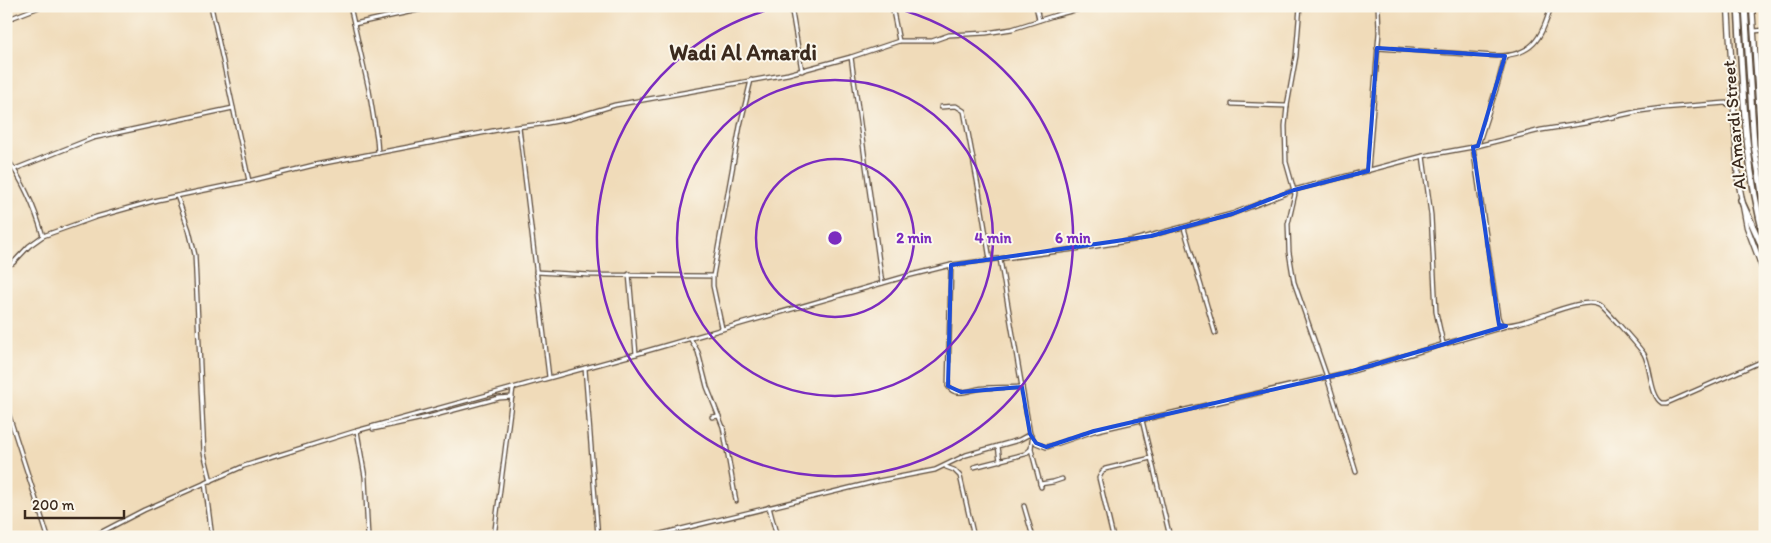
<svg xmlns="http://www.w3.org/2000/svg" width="1771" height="543" font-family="Itim,sans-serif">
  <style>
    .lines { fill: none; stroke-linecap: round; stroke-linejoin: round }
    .street-casing { stroke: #564535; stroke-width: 5.5 }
    .secondary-casing { stroke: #564535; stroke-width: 7 }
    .primary-casing { stroke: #564535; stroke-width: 8 }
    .street { stroke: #fff; stroke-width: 3 }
    .secondary { stroke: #fff; stroke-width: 4.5 }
    .primary { stroke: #fff; stroke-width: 5 }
    .marked { fill: none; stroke: #1d4ed8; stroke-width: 4; stroke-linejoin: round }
    .ring { fill: none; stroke: #7b2cbf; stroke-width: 2.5 }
    .labels { text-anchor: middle; stroke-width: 4; stroke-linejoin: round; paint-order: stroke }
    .street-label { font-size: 18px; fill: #3b2a1e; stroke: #fbf7ec }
    .district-label { font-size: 22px; font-weight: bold; fill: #3b2a1e; stroke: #fbf7ec }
    .centre { fill: #7b2cbf; stroke: #fbf7ec; stroke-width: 2.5 }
    .ring-label { font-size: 15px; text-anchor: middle; font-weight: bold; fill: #7b2cbf; stroke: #fbf7ec; stroke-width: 4; stroke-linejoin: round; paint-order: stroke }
  </style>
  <rect width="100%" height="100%" fill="#fbf7ec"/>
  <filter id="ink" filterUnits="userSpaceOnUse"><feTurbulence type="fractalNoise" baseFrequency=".02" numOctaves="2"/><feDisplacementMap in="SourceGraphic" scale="10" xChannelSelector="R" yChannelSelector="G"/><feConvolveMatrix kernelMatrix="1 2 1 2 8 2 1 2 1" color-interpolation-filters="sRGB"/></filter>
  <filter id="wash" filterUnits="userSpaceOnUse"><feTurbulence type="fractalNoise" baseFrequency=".0096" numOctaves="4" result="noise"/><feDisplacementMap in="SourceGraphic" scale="20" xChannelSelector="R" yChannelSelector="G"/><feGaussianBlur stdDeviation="1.12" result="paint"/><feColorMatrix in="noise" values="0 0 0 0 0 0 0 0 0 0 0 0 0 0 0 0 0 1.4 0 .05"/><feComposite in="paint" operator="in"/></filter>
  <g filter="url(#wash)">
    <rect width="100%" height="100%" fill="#f0dbb9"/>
  </g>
  <g filter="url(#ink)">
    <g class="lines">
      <g class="street-casing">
        <g id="street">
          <path d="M211,6L249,181"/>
          <path d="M350,6L369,90L377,139L378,153"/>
          <path d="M791,6L802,71"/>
          <path d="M892,6L899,41"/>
          <path d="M1036,6L1039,20"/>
          <path d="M1300,6L1296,56L1287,106L1285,126L1286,162L1295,194L1288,224L1289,252L1294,282L1327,377L1356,472"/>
          <path d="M6,20L42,6"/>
          <path d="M354,24L437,6"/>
          <path d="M1754,31L1765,30"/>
          <path d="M1377,48L1496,56C1532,56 1542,39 1551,6"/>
          <path d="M851,57L882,283"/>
          <path d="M1232,104L1287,106"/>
          <path d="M941,107L956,106L964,111L979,191L990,260"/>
          <path d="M519,127L549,377"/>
          <path d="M1478,145L1498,83L1505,56"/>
          <path d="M1473,147L1498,317L1501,324C1518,331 1580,294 1600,305C1604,307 1640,348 1644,354C1651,366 1650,396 1662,403H1667L1765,360"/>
          <path d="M1423,156L1431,215L1436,312L1443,343"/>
          <path d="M6,157C23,181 35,208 43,236"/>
          <path d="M15,169L93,138L233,108"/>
          <path d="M1368,171L1379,32L1378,6"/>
          <path d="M177,196L189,230L195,255L204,453L211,481"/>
          <path d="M1184,228L1215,333"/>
          <path d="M1000,259L1030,434L1036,443L1046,447L1050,446L1094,431L1349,372L1506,326"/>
          <path d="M951,265L948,386C956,399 973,388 985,388C997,387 1009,388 1022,387"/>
          <path d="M6,266L13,263L29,246L43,236L96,217L157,200L249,181L314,165L508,128L542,124L569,119L615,105L788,74L851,57L899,41H932L949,35L986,33L1012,29L1056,15L1091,6"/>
          <path d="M536,272L590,275L713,276"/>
          <path d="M629,274L636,354"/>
          <path d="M722,328L713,286V276L740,126L751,80"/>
          <path d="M690,338L698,352L707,387L723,427L736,501"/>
          <path d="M585,368L598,537"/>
          <path d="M6,406L48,537"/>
          <path d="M712,417L719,416"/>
          <path d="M1142,420L1170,537"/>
          <path d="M373,429L428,417L499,398L512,397"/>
          <path d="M357,431L365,477L368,537"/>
          <path d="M998,446L1000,461"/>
          <path d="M1031,449L1041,487"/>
          <path d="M946,467L954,470L960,476L974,537"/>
          <path d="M974,467L1025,454L1031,449L1032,440"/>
          <path d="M205,483L212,537"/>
          <path d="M1040,484L1053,482L1062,479"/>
          <path d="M1024,506L1033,537"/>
          <path d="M769,507L777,537"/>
          <path d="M92,537L144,510L244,466L356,431L636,354L907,276L951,265L1090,247L1134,240L1232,214L1294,190L1423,156L1473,147L1541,130L1586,123L1640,111L1663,108L1726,103L1733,107"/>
          <path d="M494,537L513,388"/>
          <path d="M648,537L878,481L935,470L966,455L1019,440L1030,434"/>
          <path d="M1113,537L1099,478L1102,472L1105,469L1151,458"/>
        </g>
      </g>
      <g class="secondary-casing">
        <g id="secondary">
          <path d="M1728,6L1738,179L1747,227L1765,275"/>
          <path d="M1752,6L1761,143L1765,180"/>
        </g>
      </g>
      <g class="primary-casing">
        <g id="primary">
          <path d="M1738,6C1743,85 1744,164 1765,240"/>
          <path d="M1745,6L1754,145L1765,211"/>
          <path d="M1741,200L1765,253"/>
        </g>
      </g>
      <use href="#street" class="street"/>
      <use href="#secondary" class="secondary"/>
      <use href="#primary" class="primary"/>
    </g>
  </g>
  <path class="marked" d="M1377,48L1505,56L1478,146L1473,147L1499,325L1506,326L1349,372L1094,431L1046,447L1036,443L1030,434L1022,387L961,392L948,386L951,265L1151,236L1232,214L1294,190L1368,171Z"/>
  <g class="ring">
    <circle cx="835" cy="238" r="79"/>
    <circle cx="835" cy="238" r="158"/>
    <path d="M891 7A238 238 0 1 1 779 7"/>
  </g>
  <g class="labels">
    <g class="street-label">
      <text transform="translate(1734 125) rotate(-95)" y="6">Al Amardi Street</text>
    </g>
    <g class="district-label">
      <text x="743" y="60">Wadi Al Amardi</text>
    </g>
  </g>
  <circle cx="835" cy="238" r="8" class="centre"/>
  <g class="ring-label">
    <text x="914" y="243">2 min</text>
    <text x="993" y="243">4 min</text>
    <text x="1073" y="243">6 min</text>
  </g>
  <rect width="1771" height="543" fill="none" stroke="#fbf7ec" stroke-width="25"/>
  <path d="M25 510v8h99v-8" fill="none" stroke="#3b2a1e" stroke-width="2.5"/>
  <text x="32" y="510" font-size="15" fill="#3b2a1e" stroke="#fbf7ec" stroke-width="4" paint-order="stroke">200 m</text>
</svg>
